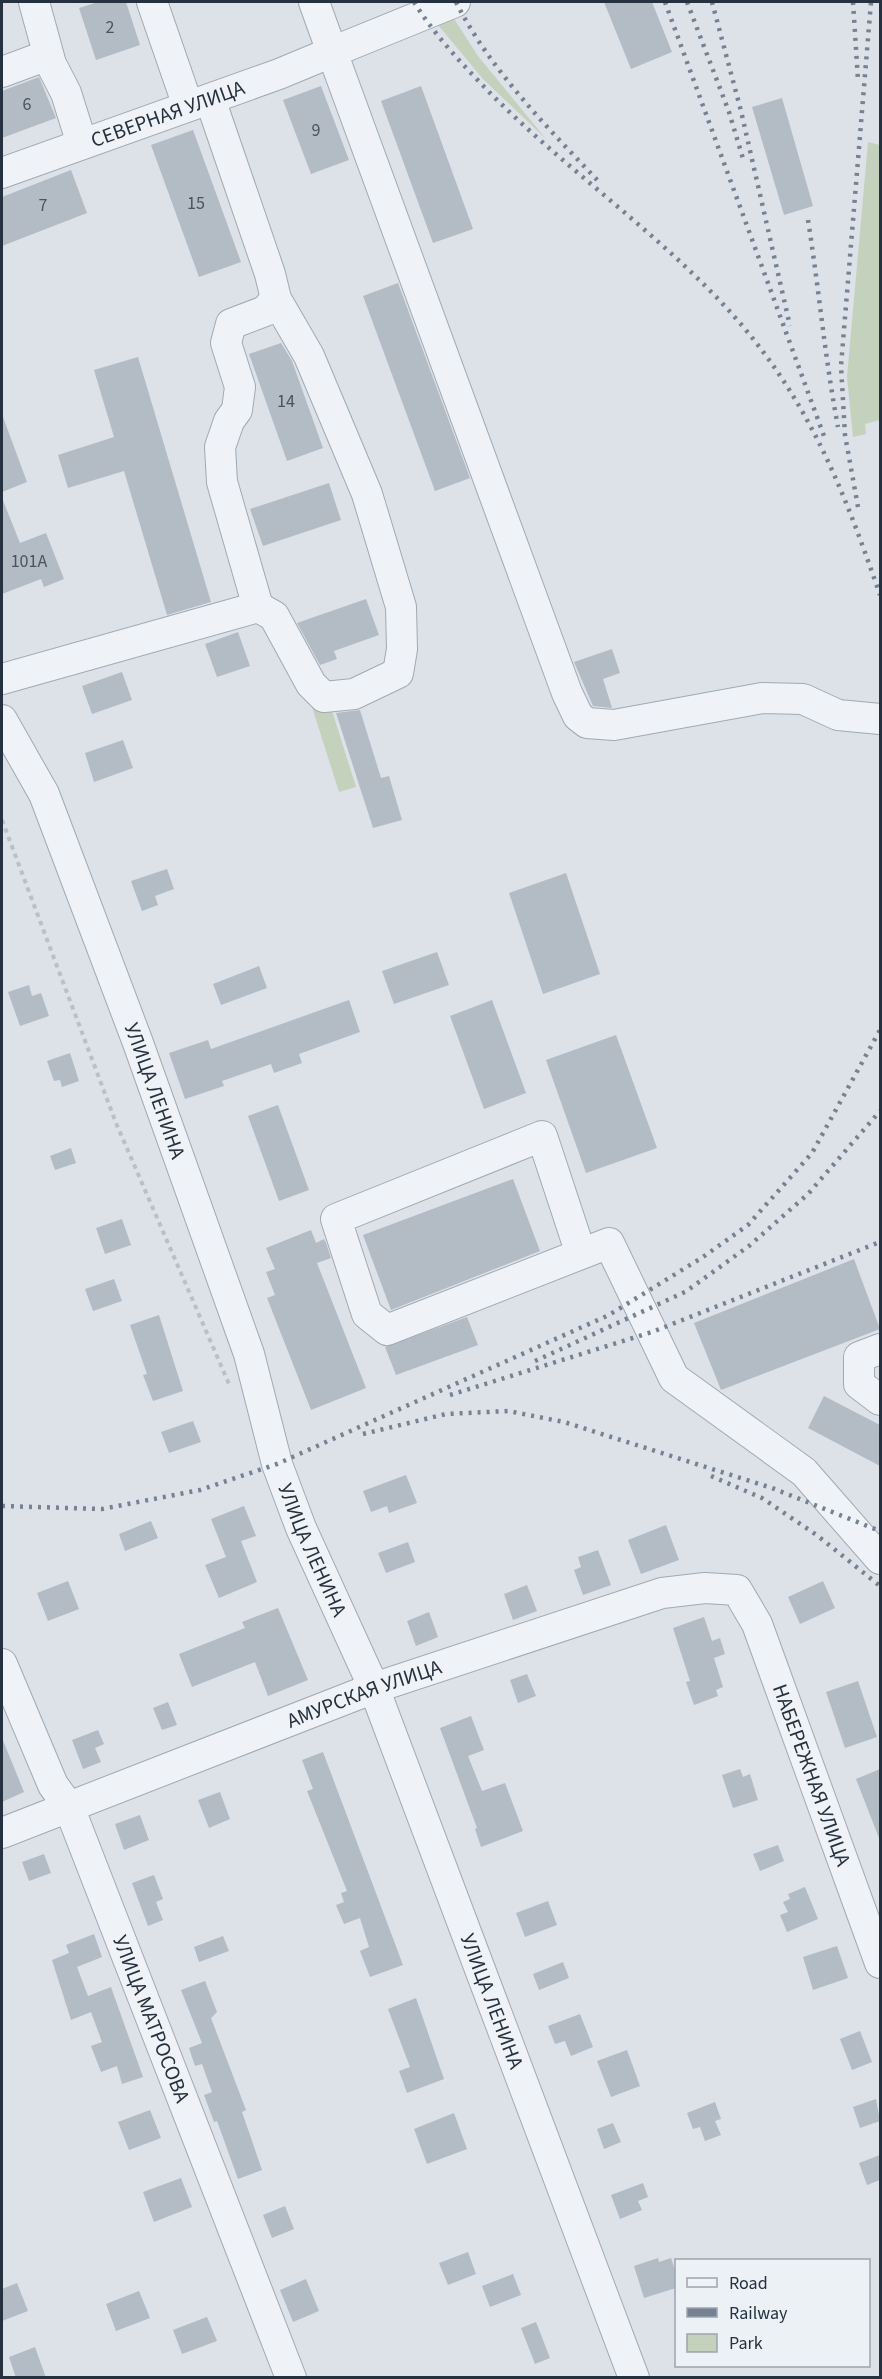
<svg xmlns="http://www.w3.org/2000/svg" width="882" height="2379" font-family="'Source Sans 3',sans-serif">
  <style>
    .green { fill: #c4d2bd }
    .building { fill: #b3bbc5 }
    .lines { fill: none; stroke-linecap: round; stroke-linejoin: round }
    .minor-casing { stroke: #a1a9b2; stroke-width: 32 }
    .path { stroke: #bac0c6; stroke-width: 4; stroke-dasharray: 4.5 4.5; stroke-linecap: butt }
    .minor { stroke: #eff2f6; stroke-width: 30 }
    .rail { stroke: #758292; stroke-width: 4.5; stroke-dasharray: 3 6; stroke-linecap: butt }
    .labels { text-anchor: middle; stroke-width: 4.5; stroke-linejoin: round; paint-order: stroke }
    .number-label { font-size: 18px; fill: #485460 }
    .street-label { font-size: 21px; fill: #25313f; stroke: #ecf1f5 }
  </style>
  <rect width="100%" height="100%" fill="#dce2e8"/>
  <g class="green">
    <path d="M449,11L478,56L546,139L483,79L433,19Z"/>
    <path d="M868,142L880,145V420L865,424L866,434L853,437L847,377Z"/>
    <path d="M329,701L356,787L339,792L312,707Z"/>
  </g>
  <g class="building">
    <path d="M98,2H126L140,45L96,60L79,8Z"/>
    <path d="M604,2H652L672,52L631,69Z"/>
    <path d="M39,77L56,118L2,138V91Z"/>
    <path d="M321,86L349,160L311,174L283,100Z"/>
    <path d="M421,86L473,229L433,243L381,101Z"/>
    <path d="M782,98L813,206L784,215L752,107Z"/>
    <path d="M193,130L241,262L199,277L151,145Z"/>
    <path d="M71,170L87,213L2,246V197Z"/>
    <path d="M398,283L470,478L435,491L363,296Z"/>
    <path d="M281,343L292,361L323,448L287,461L249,354Z"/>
    <path d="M138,357L211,602L167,615L124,471L68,488L58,455L114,437L94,370Z"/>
    <path d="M3,417L27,482L2,492V418Z"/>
    <path d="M329,483L341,520L263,546L250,509Z"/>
    <path d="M2,498L20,543L46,533L64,579L44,587L41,579L2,594Z"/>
    <path d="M366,599L379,635L334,651L337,659L320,665L297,623Z"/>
    <path d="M238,632L250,666L217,677L205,644Z"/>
    <path d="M612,649L620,673L603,679L612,708L593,706L574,662Z"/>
    <path d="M122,672L132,700L92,714L82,686Z"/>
    <path d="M360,710L381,778L389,776L402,820L373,828L336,713Z"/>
    <path d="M123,740L133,768L94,782L85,753Z"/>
    <path d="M167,869L174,889L155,896L158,905L142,911L131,881Z"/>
    <path d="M566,873L600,974L543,994L509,893Z"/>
    <path d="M437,952L449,985L394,1004L382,971Z"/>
    <path d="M259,966L267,988L221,1005L213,984Z"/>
    <path d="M29,985L32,996L41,993L49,1016L20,1026L8,992Z"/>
    <path d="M349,1000L360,1032L299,1054L302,1063L274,1073L271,1064L222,1081L224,1086L185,1099L169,1053L208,1040L211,1049Z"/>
    <path d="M492,1000L526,1093L484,1109L450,1016Z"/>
    <path d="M616,1035L657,1148L586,1173L546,1060Z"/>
    <path d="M70,1053L79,1081L62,1087L60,1080L54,1081L47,1061Z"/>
    <path d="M278,1105L309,1190L279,1201L248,1116Z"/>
    <path d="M71,1148L76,1163L55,1170L50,1156Z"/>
    <path d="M513,1179L540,1251L391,1310L363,1235Z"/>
    <path d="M122,1219L131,1245L105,1254L96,1228Z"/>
    <path d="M311,1230L316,1243L324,1239L326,1243L331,1258L317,1263L366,1388L311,1410L267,1298L275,1295L266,1272L275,1269L266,1248Z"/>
    <path d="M854,1259L880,1329L721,1390L694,1323Z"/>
    <path d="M114,1279L122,1301L93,1311L85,1289Z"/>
    <path d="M159,1315L183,1391L153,1401L143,1375L147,1374L130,1325Z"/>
    <path d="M467,1317L478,1345L396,1375L385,1347Z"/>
    <path d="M824,1396L880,1425V1466L808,1428Z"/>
    <path d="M193,1421L201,1442L169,1453L161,1432Z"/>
    <path d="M406,1475L417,1503L389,1513L387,1506L371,1512L363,1491Z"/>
    <path d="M244,1506L256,1536L241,1541L257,1582L219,1598L205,1565L226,1557L211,1519Z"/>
    <path d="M151,1521L158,1538L125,1551L119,1534Z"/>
    <path d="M666,1525L679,1560L641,1574L628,1540Z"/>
    <path d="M408,1542L415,1562L386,1573L378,1553Z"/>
    <path d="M598,1550L611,1585L583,1595L574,1570L581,1567L578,1557Z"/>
    <path d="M68,1581L79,1609L48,1621L37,1593Z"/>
    <path d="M823,1581L835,1608L800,1624L788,1597Z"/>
    <path d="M527,1585L537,1611L513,1620L504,1594Z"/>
    <path d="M278,1608L308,1680L268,1696L255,1662L192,1687L179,1654L245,1628L242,1622Z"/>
    <path d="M429,1612L438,1637L416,1646L407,1621Z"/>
    <path d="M704,1617L712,1641L720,1638L725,1654L714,1658L723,1687L716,1690L718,1696L694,1705L686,1682L690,1681L673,1628Z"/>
    <path d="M527,1674L536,1696L518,1703L510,1680Z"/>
    <path d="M858,1681L877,1737L845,1748L826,1692Z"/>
    <path d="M168,1702L177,1725L162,1730L153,1708Z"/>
    <path d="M471,1716L484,1750L468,1756L482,1791L505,1783L523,1831L481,1847L475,1829L477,1828L440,1728Z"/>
    <path d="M98,1730L104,1744L95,1748L101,1762L83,1769L72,1740Z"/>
    <path d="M2,1738L24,1792L2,1802Z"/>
    <path d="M323,1752L403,1965L370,1977L360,1951L369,1947L360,1918L344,1924L336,1905L344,1902L341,1893L347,1891L307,1791L313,1789L302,1760Z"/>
    <path d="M740,1769L743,1777L750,1774L758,1800L733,1808L722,1775Z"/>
    <path d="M880,1769V1838H879L856,1779Z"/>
    <path d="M220,1792L230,1819L209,1828L198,1800Z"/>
    <path d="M140,1815L149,1840L124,1850L115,1824Z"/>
    <path d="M778,1845L784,1861L760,1871L753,1854Z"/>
    <path d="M44,1854L51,1873L29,1881L22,1862Z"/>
    <path d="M154,1875L163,1899L156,1902L163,1920L148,1926L132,1883Z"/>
    <path d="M805,1887L818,1919L787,1932L780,1915L788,1912L783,1902L790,1899L788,1894Z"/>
    <path d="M548,1901L557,1925L525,1937L516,1913Z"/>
    <path d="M94,1934L102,1957L77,1967L88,1996L111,1987L143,2077L122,2084L117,2066L101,2072L91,2046L102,2042L91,2012L71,2020L52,1960L69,1953L66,1945Z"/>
    <path d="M223,1936L229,1951L199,1962L194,1947Z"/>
    <path d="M837,1946L848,1978L813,1990L803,1957Z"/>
    <path d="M563,1962L569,1978L539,1990L533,1974Z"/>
    <path d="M205,1981L217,2012L211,2018L246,2110L242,2112L262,2170L238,2179L217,2121L214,2122L204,2095L212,2092L202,2064L195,2066L189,2048L202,2043L181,1990Z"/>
    <path d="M416,1998L444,2079L407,2093L399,2071L410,2067L388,2009Z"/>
    <path d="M580,2014L593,2047L571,2056L565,2041L555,2044L548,2026Z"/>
    <path d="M860,2031L872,2062L852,2070L840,2039Z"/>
    <path d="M627,2050L640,2086L611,2097L597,2061Z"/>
    <path d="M876,2099L880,2121L860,2128L853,2107Z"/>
    <path d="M715,2102L721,2119L715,2121L721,2135L705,2141L700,2127L693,2129L687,2113Z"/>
    <path d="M150,2110L161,2138L129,2150L118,2122Z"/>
    <path d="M454,2113L467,2149L427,2164L414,2129Z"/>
    <path d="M613,2123L621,2142L604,2149L597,2129Z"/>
    <path d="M880,2155V2180L867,2185L859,2163Z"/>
    <path d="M181,2178L192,2207L154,2222L143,2192Z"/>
    <path d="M643,2183L648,2197L638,2201L642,2210L620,2219L611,2195Z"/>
    <path d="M285,2206L294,2229L272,2238L263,2215Z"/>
    <path d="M468,2252L476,2274L448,2285L439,2263Z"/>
    <path d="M658,2258L659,2262L671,2258L676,2273V2288L644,2298L634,2266Z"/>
    <path d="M513,2274L521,2295L490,2307L482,2286Z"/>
    <path d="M306,2279L319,2311L293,2322L280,2290Z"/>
    <path d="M17,2283L28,2311L2,2321V2289Z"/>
    <path d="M139,2291L150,2318L116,2331L106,2304Z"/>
    <path d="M207,2317L217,2341L182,2354L173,2330Z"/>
    <path d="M536,2322L550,2358L535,2364L521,2328Z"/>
    <path d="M35,2347L46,2378H16L9,2357Z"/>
  </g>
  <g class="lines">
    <g class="minor-casing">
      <g id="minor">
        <path d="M34,2L51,64L66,93L82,144"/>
        <path d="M152,2L188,106"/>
        <path d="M314,2L332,52L455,2"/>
        <path d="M2,72L48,55"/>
        <path id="s1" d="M2,173L279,74L332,52L567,693L578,716L587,723L614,725L762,698L803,699L838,715L880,719"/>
        <path d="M258,607L274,616L311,684L324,697L354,694L398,673L402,649L401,607L367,494L309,356L276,299"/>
        <path d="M2,679L258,607L222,482L220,447L229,421L237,410L240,387L226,343L231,324L265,311L276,299L270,274L210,99"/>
        <path id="s2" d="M2,720L44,794L138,1043L249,1354L277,1464L301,1528L374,1688L634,2378"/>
        <path d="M581,1254L542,1136L336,1219L367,1314L387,1330L581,1254L609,1243L674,1378L804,1472L880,1559"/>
        <path d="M880,1349L859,1357V1384L880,1400"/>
        <path id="s3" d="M2,1664L53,1785L69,1807L291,2378"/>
        <path id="s4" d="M2,1833L374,1688L662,1593L705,1588L737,1590L757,1624L880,1963"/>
      </g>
    </g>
    <path class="path" d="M2,820L116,1123L229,1384"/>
    <use href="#minor" class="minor"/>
    <g class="rail">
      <path d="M414,2C435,36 464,66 492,95C565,168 651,228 721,302C805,391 841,482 880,595"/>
      <path d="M456,2C490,70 548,128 600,183"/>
      <path d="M665,2L824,436"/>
      <path d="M687,2L729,112L744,162"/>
      <path d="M712,2L741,111L790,326"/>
      <path d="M853,2L858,80"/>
      <path d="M808,220C819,289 825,359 838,427"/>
      <path d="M858,507L845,435L841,366L871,2"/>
      <path d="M535,1361L685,1292L749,1246L808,1194L880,1111"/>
      <path d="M450,1395L652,1332L880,1242"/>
      <path d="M363,1434L446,1414L508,1411L564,1422L772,1488L880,1531"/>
      <path d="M711,1476L762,1498L818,1536L880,1586"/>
      <path d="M2,1506L102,1509L200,1490L277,1464L609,1315L703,1257L748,1225L812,1153L880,1030"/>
    </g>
  </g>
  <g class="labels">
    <g class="number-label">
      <text x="110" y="33">2</text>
      <text x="27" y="110">6</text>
      <text x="316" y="136">9</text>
      <text x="196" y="209">15</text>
      <text x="43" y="211">7</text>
      <text x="286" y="407">14</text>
      <text x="29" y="567">101А</text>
    </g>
    <g class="street-label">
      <text dy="7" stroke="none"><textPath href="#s1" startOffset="176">СЕВЕРНАЯ УЛИЦА</textPath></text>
      <text dy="7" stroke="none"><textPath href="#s2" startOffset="402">УЛИЦА ЛЕНИНА</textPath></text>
      <text dy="7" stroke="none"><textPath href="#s2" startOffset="888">УЛИЦА ЛЕНИНА</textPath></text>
      <text dy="7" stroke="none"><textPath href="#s4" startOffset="388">АМУРСКАЯ УЛИЦА</textPath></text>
      <text dy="7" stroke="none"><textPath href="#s4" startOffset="978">НАБЕРЕЖНАЯ УЛИЦА</textPath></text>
      <text dy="7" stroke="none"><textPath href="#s2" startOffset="1374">УЛИЦА ЛЕНИНА</textPath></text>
      <text dy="7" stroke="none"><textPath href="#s3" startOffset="386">УЛИЦА МАТРОСОВА</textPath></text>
    </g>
  </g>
  <rect width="882" height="2379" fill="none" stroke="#25313f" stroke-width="6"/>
  <rect x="675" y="2259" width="195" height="108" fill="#ecf1f5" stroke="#9ca4ac" stroke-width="1.5"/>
  <rect x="687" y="2278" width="30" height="9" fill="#eff2f6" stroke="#9ca4ac" stroke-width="1.5"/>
  <text x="729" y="2289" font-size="18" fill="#25313f">Road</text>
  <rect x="687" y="2308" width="30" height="9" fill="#758292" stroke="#9ca4ac" stroke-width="1.5"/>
  <text x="729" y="2319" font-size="18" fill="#25313f">Railway</text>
  <rect x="687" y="2334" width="30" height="18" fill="#c4d2bd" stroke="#9ca4ac" stroke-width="1.5"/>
  <text x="729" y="2349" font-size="18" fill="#25313f">Park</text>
</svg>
